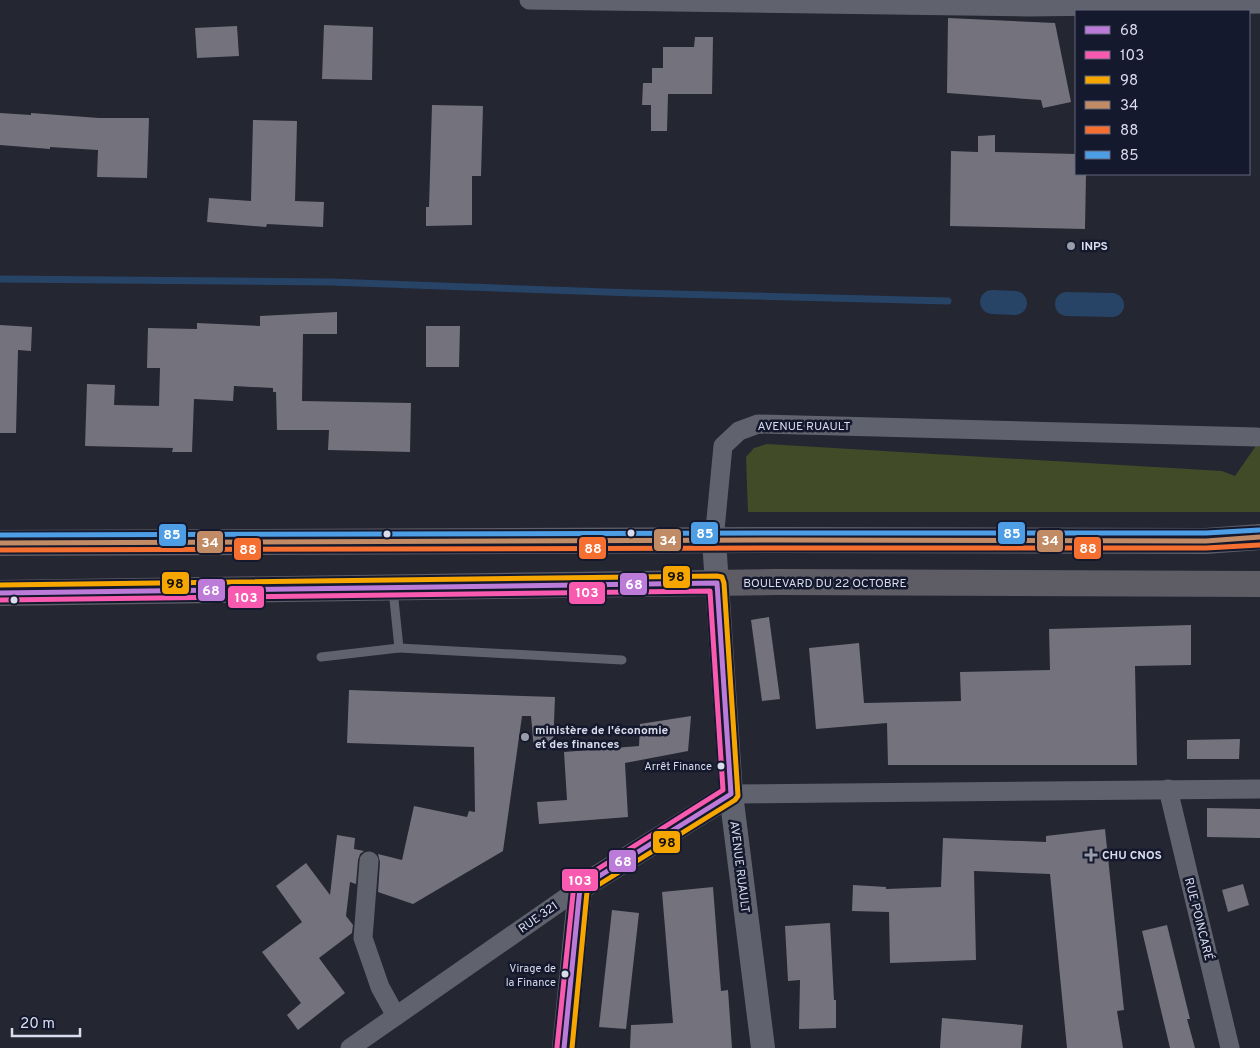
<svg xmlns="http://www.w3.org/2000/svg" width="1260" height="1048" font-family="Overpass,sans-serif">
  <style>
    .green { fill: #414b28 }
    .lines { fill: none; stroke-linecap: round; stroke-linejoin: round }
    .stream { stroke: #274467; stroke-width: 7 }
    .canal { stroke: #274467; stroke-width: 24 }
    .building { fill: #74727d }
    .service { stroke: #60636d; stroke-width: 9 }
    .minor { stroke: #60636d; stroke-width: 19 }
    .tertiary { stroke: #60636d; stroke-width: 24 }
    .secondary { stroke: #5e5d66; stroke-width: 26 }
    .bus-1-casing { stroke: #15192e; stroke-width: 9 }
    .bus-2-casing { stroke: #15192e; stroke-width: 9 }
    .bus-3-casing { stroke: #15192e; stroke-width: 9 }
    .bus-4-casing { stroke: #15192e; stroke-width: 9 }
    .bus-5-casing { stroke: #15192e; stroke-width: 9 }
    .bus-6-casing { stroke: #15192e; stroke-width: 9 }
    .bus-1 { stroke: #bd7bd9; stroke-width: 5 }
    .bus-2 { stroke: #f75aaf; stroke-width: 5 }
    .bus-3 { stroke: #f7a600; stroke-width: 5 }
    .bus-4 { stroke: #c18c65; stroke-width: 5 }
    .bus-5 { stroke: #f46f30; stroke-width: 5 }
    .bus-6 { stroke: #4d9ee5; stroke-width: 5 }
    .poi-dot { fill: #999caa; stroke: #15192e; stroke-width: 2 }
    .bus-dot { fill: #d8dceb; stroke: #15192e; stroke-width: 2 }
    .labels { text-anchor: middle; stroke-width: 5; stroke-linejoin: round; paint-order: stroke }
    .bus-label { font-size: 11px; fill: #d8dceb; stroke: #15192e; text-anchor: end }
    .poi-label { font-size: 12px; font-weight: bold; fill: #d8dceb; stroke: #15192e; text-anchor: start }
    .street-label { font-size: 12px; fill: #d8dceb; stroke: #15192e }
    .line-badge { stroke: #15192e; stroke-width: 2 }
    .badge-label { font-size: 14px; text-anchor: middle; font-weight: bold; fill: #fff }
    .pale-badge-label { font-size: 14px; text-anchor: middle; font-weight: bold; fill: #111 }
  </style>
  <rect width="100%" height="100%" fill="#242632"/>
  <path class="green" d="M1260,440V512H748L746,457L754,448L767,444L1222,471L1235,476Z"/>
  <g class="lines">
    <path class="stream" d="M0,279L331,282L635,293L948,301"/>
    <g class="canal">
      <path d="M992,302L1015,303"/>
      <path d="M1067,304L1112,305"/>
    </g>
  </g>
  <g class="building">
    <path d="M948,18L1055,23L1071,102L1043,108L1041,100L947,93Z"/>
    <path d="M324,25L373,27L372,80L322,79Z"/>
    <path d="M237,26L239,56L197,58L195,28Z"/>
    <path d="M695,37H713L712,94H668L667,131H651V105H642L643,83H652V68H663V47H694Z"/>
    <path d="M432,105L483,106L481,176H472V225L426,226V207H429Z"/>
    <path d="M0,113L31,115V113L99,118H149L147,178L97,177L98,150L50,147V149L0,145Z"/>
    <path d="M253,120L297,121L295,201L324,202L323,227L267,224L266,227L207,222L209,198L251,201Z"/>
    <path d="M995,135V152L1076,154V174H1086L1085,229L950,226L951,151L978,152V136Z"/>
    <path d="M337,312V334H303L302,401L411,403L410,452L328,450L329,430H277L276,392H273V388L234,386L233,401L194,399L192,452H172L173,448L85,446L87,384L115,385L114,405L159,406L160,368H147L148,328L197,329V323L260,326V316Z"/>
    <path d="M0,325L32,327L31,351L18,350L16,433H0Z"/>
    <path d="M426,326H460L459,367H426Z"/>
    <path d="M769,617L780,699L762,701L751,620Z"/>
    <path d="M1191,625V665L1135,666L1137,765H888L887,723L816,729L809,648L859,643L864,703L961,701L960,672L1050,670L1049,629Z"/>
    <path d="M349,690L555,697L553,749H534L531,716H522L503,851L413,904L378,892L380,862L378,854L402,860L414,806L467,817L469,811L475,812L474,747L347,743Z"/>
    <path d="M691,716L688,751L625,763L628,817L539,824L537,802L567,800L564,752L639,746L640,724Z"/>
    <path d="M1240,739L1239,759H1187V740Z"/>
    <path d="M1207,808L1260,809V838L1207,837Z"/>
    <path d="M1105,829L1124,1010L1117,1011L1123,1048H1067L1050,874L974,871L976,960L890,963L889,912L852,911L853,885L886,887V889L941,887L943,838L1046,842V836Z"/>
    <path d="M337,835L355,838L354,849L364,851L360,854L358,860L356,884L350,882L346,916L353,925L352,933L319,958L345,993L298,1030L287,1015L301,1003L262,952L302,922L276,886L306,863L330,895Z"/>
    <path d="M1243,884L1249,905L1228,912L1222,890Z"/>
    <path d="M713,887L721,991L728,990L732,1048H630L631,1025L673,1023L662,892Z"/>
    <path d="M612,910L639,913L626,1029L599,1027Z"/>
    <path d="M830,923L834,1000H836V1028L799,1029L800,980L788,981L785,926Z"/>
    <path d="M1167,925L1190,1019H1187L1195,1048H1170L1142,931Z"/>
    <path d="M942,1018L1023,1025L1021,1048H940Z"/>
  </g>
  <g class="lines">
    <g class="service">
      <path d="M393,590L399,648L622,660"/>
      <path d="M321,657L399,648"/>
    </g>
    <g class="minor">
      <path d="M529,0L1028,7L1260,4"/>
      <path d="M714,540L723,446L739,431L758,424L1257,437"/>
      <path d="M1168,789L1230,1048"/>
      <path d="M731,794L1260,789"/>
      <path d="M369,861L363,938L380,987L396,1016"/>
      <path d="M350,1048L580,888"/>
    </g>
    <g class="tertiary">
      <path d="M714,540L731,794L763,1048"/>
      <path d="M564,1048L580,888L731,794"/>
    </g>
    <g class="secondary">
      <path d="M0,543L777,540L1206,541L1260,537"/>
      <path d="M0,593L777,582L1260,584"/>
    </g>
    <g class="bus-1-casing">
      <path id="bus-1" d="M0,593L717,583L731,794L580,888L564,1048"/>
    </g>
    <g class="bus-2-casing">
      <path id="bus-2" d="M0,600L710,591L723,790L574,884L557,1047"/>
    </g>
    <g class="bus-3-casing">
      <path id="bus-3" d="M0,585L717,576L722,577L724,583L738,796L735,800L587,892L572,1048"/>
    </g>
    <g class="bus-4-casing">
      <path id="bus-4" d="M0,543L777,540L1206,541L1260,537"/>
    </g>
    <g class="bus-5-casing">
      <path id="bus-5" d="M0,550L777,548H1206L1260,545"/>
    </g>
    <g class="bus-6-casing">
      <path id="bus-6" d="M0,535L777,533H1206L1259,530"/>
    </g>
    <use href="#bus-1" class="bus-1"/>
    <use href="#bus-2" class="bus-2"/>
    <use href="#bus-3" class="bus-3"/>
    <use href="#bus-4" class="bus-4"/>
    <use href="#bus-5" class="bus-5"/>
    <use href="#bus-6" class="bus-6"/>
  </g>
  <g class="poi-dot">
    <circle cx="1071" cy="246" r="5"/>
    <circle cx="525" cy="737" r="5"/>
    <path d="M1088.5 847.5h5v5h5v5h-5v5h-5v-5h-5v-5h5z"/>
  </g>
  <g class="bus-dot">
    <circle cx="631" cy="533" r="4.5"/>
    <circle cx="387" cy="534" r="4.5"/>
    <circle cx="14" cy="600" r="4.5"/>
    <circle cx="721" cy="766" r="4.5"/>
    <circle cx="565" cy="974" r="4.5"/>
  </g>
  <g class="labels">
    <g class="bus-label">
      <text x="712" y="770">Arrêt Finance</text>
      <text x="556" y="972">Virage de<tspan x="556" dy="14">la Finance</tspan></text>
    </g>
    <g class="poi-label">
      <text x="1081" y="250">INPS</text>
      <text x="535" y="734">ministère de l'économie<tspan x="535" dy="14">et des finances</tspan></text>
      <text x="1102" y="859">CHU CNOS</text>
    </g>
    <g class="street-label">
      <text x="804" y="430">AVENUE RUAULT</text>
      <text x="825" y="587">BOULEVARD DU 22 OCTOBRE</text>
      <text transform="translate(740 867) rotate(83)" y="4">AVENUE RUAULT</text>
      <text transform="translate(538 917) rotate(-35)" y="4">RUE 321</text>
      <text transform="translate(1199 919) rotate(76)" y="4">RUE POINCARÉ</text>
    </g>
  </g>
  <g class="line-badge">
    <rect x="997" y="521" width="29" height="24" rx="5" fill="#4d9ee5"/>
    <rect x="690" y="521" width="29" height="24" rx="5" fill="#4d9ee5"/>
    <rect x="158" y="523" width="29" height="24" rx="5" fill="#4d9ee5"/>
    <rect x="653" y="528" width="29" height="24" rx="5" fill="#c18c65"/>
    <rect x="1036" y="529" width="28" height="24" rx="5" fill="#c18c65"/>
    <rect x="196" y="530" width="28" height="24" rx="5" fill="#c18c65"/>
    <rect x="1073" y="536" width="29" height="24" rx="5" fill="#f46f30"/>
    <rect x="578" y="536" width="29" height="24" rx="5" fill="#f46f30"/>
    <rect x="233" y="537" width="29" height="24" rx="5" fill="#f46f30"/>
    <rect x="662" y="565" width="29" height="24" rx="5" fill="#f7a600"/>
    <rect x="161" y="571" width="29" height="24" rx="5" fill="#f7a600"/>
    <rect x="619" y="572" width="29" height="24" rx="5" fill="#bd7bd9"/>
    <rect x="197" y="578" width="29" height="24" rx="5" fill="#bd7bd9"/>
    <rect x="568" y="581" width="38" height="24" rx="5" fill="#f75aaf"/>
    <rect x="227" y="585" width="38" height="24" rx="5" fill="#f75aaf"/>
    <rect x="652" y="830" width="29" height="24" rx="5" fill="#f7a600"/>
    <rect x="608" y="849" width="29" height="24" rx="5" fill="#bd7bd9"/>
    <rect x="561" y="868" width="38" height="24" rx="5" fill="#f75aaf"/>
  </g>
  <g class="badge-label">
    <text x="1012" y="538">85</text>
    <text x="705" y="538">85</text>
    <text x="172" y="539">85</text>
    <text x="668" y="545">34</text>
    <text x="1050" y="545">34</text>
    <text x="210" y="547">34</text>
    <text x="1088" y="553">88</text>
    <text x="593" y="553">88</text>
    <text x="248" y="554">88</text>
    <text x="634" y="589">68</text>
    <text x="211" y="595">68</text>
    <text x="587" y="597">103</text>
    <text x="246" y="602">103</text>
    <text x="623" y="866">68</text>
    <text x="580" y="885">103</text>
  </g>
  <g class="pale-badge-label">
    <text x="676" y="581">98</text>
    <text x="175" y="588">98</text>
    <text x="667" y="847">98</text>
  </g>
  <rect x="1075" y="10" width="175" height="165" fill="#15192e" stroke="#63677a"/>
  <rect x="1085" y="26" width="25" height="8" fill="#bd7bd9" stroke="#63677a"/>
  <text x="1120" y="35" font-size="15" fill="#d8dceb">68</text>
  <rect x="1085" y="51" width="25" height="8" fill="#f75aaf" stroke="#63677a"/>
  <text x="1120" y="60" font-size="15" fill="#d8dceb">103</text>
  <rect x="1085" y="76" width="25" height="8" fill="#f7a600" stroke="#63677a"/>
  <text x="1120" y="85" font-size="15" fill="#d8dceb">98</text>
  <rect x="1085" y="101" width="25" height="8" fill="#c18c65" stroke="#63677a"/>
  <text x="1120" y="110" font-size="15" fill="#d8dceb">34</text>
  <rect x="1085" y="126" width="25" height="8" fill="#f46f30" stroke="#63677a"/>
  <text x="1120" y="135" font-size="15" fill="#d8dceb">88</text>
  <rect x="1085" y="151" width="25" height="8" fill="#4d9ee5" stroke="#63677a"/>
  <text x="1120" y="160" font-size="15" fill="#d8dceb">85</text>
  <path d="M12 1028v8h68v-8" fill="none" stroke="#d8dceb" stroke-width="2.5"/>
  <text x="20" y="1028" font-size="15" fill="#d8dceb" stroke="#15192e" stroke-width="4" paint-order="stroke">20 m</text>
</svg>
